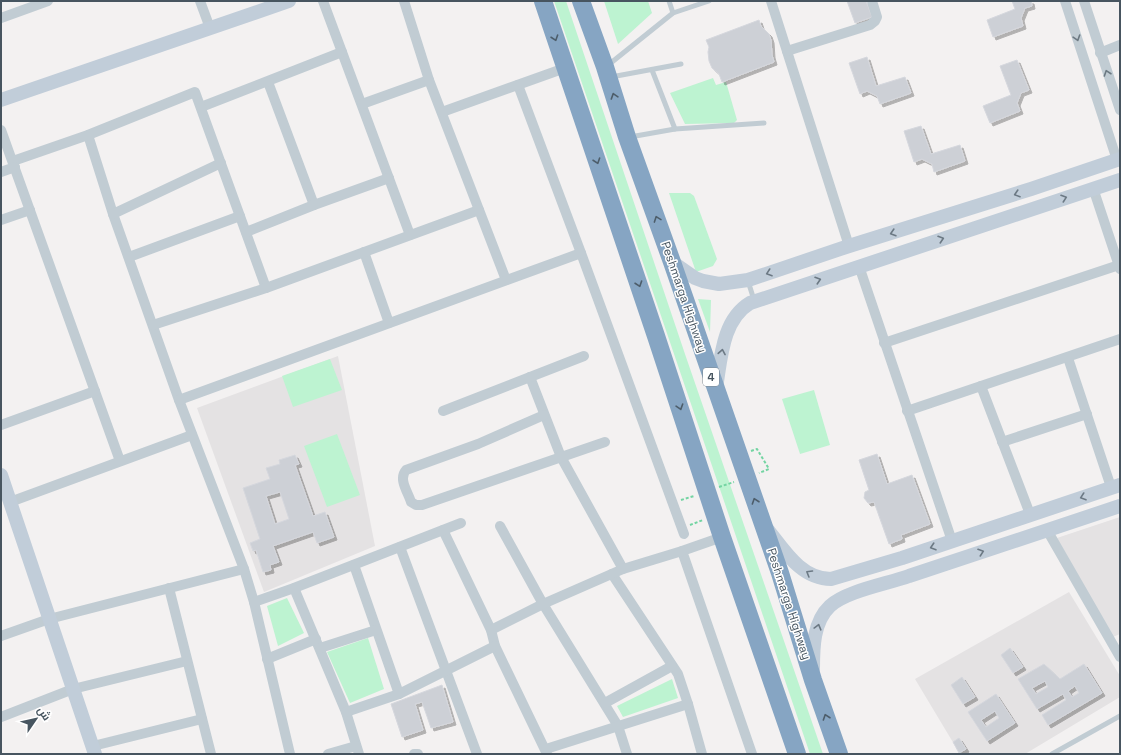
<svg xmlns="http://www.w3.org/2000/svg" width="1121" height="755" font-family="'Space Grotesk',Cairo,sans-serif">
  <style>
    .education { fill: #e4e2e3 }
    .green { fill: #bdf3d1 }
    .building { fill: #cdd0d6; stroke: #d5d7dd; fill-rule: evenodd; filter: url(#shadow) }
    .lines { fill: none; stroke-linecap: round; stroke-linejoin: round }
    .path { stroke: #73d4a2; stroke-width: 2; stroke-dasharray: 3 2; stroke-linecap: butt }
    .lane { stroke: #c1ccd3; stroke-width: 5 }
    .street { stroke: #c1ccd3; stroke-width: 10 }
    .secondary { stroke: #c1cdd9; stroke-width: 14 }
    .highway { stroke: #86a5c3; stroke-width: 18 }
    .oneway { stroke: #4d5d6a }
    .oneway2 { stroke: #6c7982 }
    .oneway3 { stroke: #6c7984 }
    .labels { text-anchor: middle; stroke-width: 3; stroke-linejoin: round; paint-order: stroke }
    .shield { fill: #fff; stroke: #7e8890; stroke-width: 1 }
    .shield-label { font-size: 11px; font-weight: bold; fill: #475560 }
    .street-label { font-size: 12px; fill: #475560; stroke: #fff }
  </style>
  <defs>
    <filter id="shadow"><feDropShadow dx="3" dy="3" stdDeviation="0" flood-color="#0004"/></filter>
  </defs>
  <rect width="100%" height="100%" fill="#f3f1f1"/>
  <g class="education">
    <path d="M338,356L375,546L264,592L197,408Z"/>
    <path d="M1120,517V634L1113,637L1057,538Z"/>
    <path d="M1069,592L1120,676V697L1025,754H960L915,679Z"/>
  </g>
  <g class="green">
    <path d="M554,1H566L686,357L823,754H810Z"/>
    <path d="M604,1H648L652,13L618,44Z"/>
    <path d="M713,78L716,85L726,82L737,120L734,123L685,124L670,93Z"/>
    <path d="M669,193H690L694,196L717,259L713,266L696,272Z"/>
    <path d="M698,299L711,300L710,332Z"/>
    <path d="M330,359L342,390L293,407L282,376Z"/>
    <path d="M814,390L830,445L800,454L782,399Z"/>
    <path d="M337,434L360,495L327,507L304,446Z"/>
    <path d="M287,598L304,633L278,646L267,606Z"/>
    <path d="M368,638L384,689L350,703L327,652Z"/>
    <path d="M672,679L678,698L623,717L617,706Z"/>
  </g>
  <g class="building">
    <path d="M847,1H866L872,17L855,23Z"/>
    <path d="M1012,1H1031L1032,6L1025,8L1021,18L1023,26L993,37L987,20L1015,9Z"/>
    <path d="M759,20L761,26L769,34L771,40L772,55L774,62L722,82L719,74L712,68L709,61L708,52L709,47L706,40Z"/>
    <path d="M867,57L876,86L905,77L911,93L880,104L877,96L867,91L860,94L849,63Z"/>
    <path d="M1017,60L1029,90L1021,93L1017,103L1020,111L990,123L983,106L1011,95L1000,66Z"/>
    <path d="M921,126L931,154L960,145L965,161L934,172L932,164L922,159L914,162L904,131Z"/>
    <path d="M877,454L887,484L912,475L930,524L901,535L902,539L889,544L874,502L868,503L864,498L865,492L869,490L859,460Z"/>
    <path d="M295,455L299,464L295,465L313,516L325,512L334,537L317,543L313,532L273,546L279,562L270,565L271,570L263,572L256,550L253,551L250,543L260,539L243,488L270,479L266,468L280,464L279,460ZM280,492L289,519L275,524L266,496Z"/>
    <path d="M1010,648L1023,667L1013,673L1001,655Z"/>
    <path d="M1044,664L1060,679L1084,664L1102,693L1048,725L1042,715L1066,700L1063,694L1037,709L1018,679ZM1045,681L1048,687L1036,694L1032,688ZM1075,686L1079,693L1072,697L1068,691Z"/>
    <path d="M962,677L975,697L963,704L951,685Z"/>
    <path d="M442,685L453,722L431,728L422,702L415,704L423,730L402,737L391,704Z"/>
    <path d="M996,694L1015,723L987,741L968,712ZM995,711L999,718L986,727L981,720Z"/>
    <path d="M959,738L966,749L959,753L953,742Z"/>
  </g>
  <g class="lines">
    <g class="path">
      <path d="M751,451L757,449L769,469L759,473"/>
      <path d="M719,487L734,482"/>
      <path d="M681,500L694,496"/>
      <path d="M690,525L703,520"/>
    </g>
    <g class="lane">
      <path d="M669,1L673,13"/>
      <path d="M607,66L673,13L709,1"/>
      <path d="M652,70L675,129"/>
      <path d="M611,77L681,64"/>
      <path d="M630,137L675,129L764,123"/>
      <path d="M748,281L754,300"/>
      <path d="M1052,754L1120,716"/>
    </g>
    <g class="street">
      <path d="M200,1L210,28"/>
      <path d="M323,1L410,235"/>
      <path d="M404,1L429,80"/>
      <path d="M771,1L849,246"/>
      <path d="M1065,1L1117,160"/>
      <path d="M1084,1L1120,110"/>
      <path d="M1,18L48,1"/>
      <path d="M787,51L870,25L875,21L877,17L872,1"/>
      <path d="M1100,53L1120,45"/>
      <path d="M268,82L314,205"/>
      <path d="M518,85L581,253L684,534"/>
      <path d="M362,104L429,80L506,280"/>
      <path d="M201,107L342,52"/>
      <path d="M442,112L565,68"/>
      <path d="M1,130L120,461"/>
      <path d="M88,135L113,214L179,400L244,569L254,602L290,754"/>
      <path d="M13,161L88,135L195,92L266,288"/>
      <path d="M1,172L15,167"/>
      <path d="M1093,188L1120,269"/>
      <path d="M113,214L221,163"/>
      <path d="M1,220L30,210"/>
      <path d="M246,232L314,205L389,178"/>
      <path d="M364,252L389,323"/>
      <path d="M129,257L240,216"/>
      <path d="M859,266L952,541"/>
      <path d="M153,325L266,288L479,210"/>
      <path d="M884,343L1119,265"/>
      <path d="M1068,358L1111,487"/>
      <path d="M530,377L561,457L623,569"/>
      <path d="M981,386L1030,514"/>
      <path d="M179,400L581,253"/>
      <path d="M443,411L584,356"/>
      <path d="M907,411L1120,339"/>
      <path d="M544,415L478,444L406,470C398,479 408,492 411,502L416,505H422L605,442"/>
      <path d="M1,425L95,391"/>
      <path d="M1002,442L1087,414"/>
      <path d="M10,502L192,435"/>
      <path d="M500,526L543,604L618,726L627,754"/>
      <path d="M443,530L491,630L495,646L547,754"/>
      <path d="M1047,530L1120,657"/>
      <path d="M722,537L682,551L752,754"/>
      <path d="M400,547L477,754"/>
      <path d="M354,565L399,694"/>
      <path d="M612,574L678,674L688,704L702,754"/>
      <path d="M169,588L211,754"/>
      <path d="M294,588L346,712L359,754"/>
      <path d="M254,602L294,588L461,523"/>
      <path d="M491,630L543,604L623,569L682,551"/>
      <path d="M1,636L49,619L244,569"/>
      <path d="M320,648L376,630"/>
      <path d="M267,659L316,639"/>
      <path d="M605,703L672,666"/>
      <path d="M346,712L399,694L495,646"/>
      <path d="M1,717L73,689L187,661"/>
      <path d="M93,746L202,719"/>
      <path d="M546,749L688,704"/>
      <path d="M328,754L356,746"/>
      <path d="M414,754H418"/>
    </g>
    <g class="secondary">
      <path d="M1,100L289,1"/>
      <path d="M672,262L695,278L703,281L719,284L748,280L849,246L1031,189L1120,159"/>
      <path d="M716,388C721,359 722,320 750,303L1120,180"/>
      <path d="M1,475L95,754"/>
      <path d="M768,530C784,550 801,579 831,579L902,558L1120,485"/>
      <path d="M813,669C813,648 813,622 830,606C846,591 887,584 909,576C979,553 1049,529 1120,506"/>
    </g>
    <g class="highway">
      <path d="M543,1L656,336L722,537L797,754"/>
      <path d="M581,1L605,67L627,137L672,262L780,573L813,680L839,754"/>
    </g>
  </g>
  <defs><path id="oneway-chevron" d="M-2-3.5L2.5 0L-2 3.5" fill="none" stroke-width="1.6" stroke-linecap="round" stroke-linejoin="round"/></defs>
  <g class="oneway">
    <use href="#oneway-chevron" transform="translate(555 38) rotate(71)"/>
    <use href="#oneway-chevron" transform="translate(614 96) rotate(-108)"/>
    <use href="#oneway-chevron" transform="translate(597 161) rotate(71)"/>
    <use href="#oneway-chevron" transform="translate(657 219) rotate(-110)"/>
    <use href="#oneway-chevron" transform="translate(639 284) rotate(71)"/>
    <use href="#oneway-chevron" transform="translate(680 407) rotate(72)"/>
    <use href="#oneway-chevron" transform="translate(755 501) rotate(-109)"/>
    <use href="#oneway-chevron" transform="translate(826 717) rotate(-109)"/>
  </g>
  <g class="oneway2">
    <use href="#oneway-chevron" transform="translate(1077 38) rotate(72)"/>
    <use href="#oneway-chevron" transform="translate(1107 73) rotate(-109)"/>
  </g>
  <g class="oneway3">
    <use href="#oneway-chevron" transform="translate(1017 194) rotate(162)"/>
    <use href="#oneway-chevron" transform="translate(1064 198) rotate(-19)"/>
    <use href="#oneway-chevron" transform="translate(893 233) rotate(163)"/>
    <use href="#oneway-chevron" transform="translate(941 239) rotate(-18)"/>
    <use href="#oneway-chevron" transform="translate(769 273) rotate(161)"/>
    <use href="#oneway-chevron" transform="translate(818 280) rotate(-18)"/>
    <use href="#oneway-chevron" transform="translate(722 352) rotate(-80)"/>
    <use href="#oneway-chevron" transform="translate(1083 497) rotate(161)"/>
    <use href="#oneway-chevron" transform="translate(933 547) rotate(162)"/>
    <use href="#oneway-chevron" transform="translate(981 552) rotate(-19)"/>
    <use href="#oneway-chevron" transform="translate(809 573) rotate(-149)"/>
    <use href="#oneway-chevron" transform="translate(818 627) rotate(-75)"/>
  </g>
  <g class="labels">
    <rect class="shield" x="703" y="368" width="16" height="18" rx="3"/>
    <g class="shield-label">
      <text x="711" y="381">4</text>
    </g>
    <g class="street-label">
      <text transform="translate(684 297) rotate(71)" y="4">Peshmarga Highway</text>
      <text transform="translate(789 604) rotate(72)" y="4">Peshmarga Highway</text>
    </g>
  </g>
  <rect width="1121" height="755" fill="none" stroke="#475560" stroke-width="4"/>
  <g transform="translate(36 719) rotate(56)" stroke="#ffffff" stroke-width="3" paint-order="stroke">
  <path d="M0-3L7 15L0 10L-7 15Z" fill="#475560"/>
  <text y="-6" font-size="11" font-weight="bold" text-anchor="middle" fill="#475560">ش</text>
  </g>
</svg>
